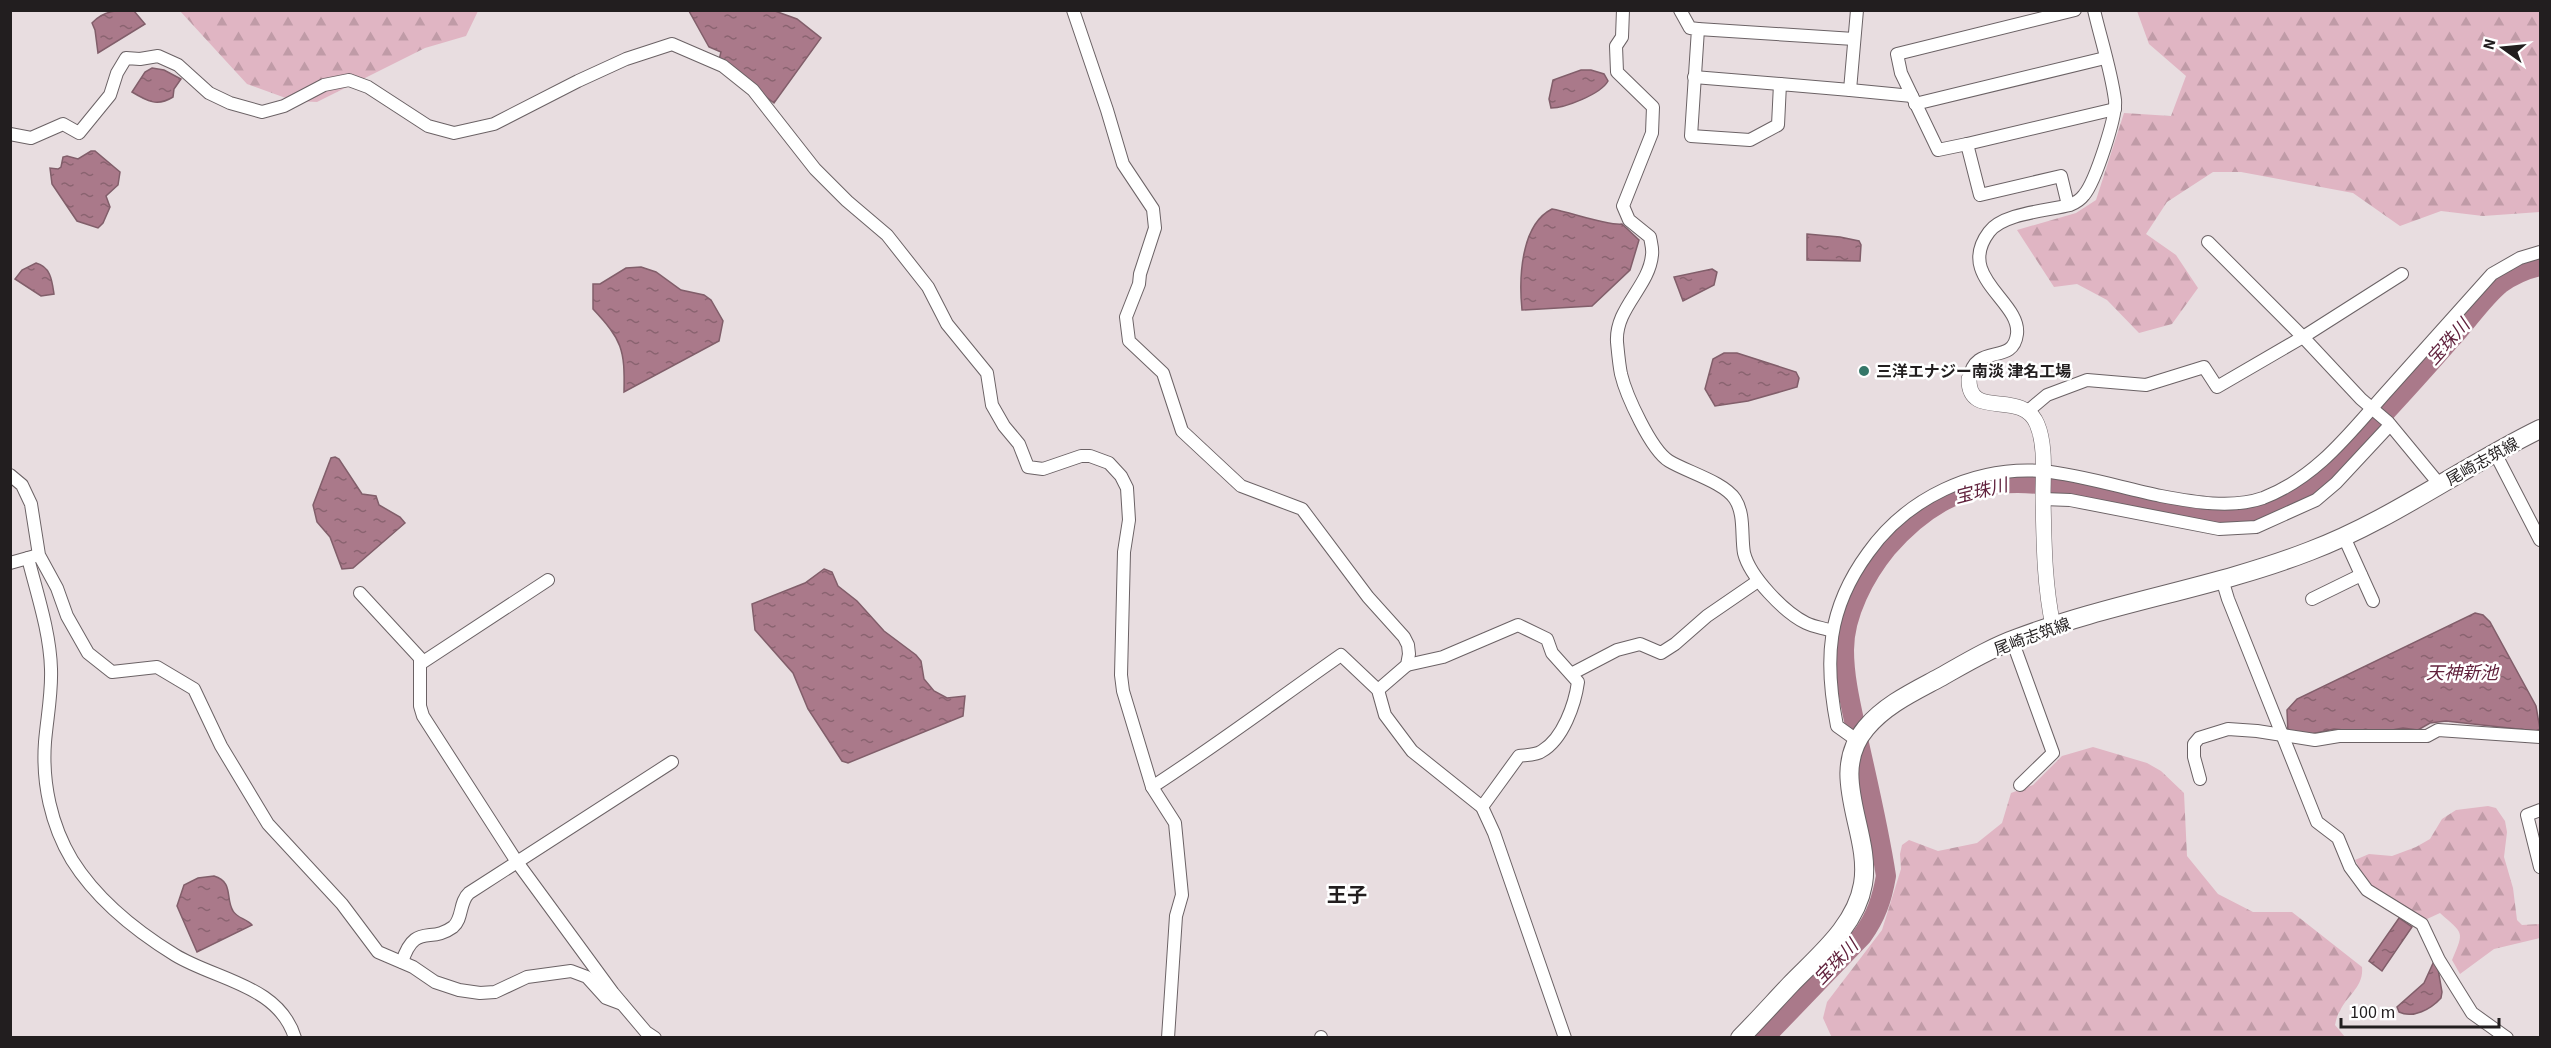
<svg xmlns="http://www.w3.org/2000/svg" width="2551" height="1048" font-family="'Source Sans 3','Noto Sans JP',sans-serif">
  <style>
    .forest { fill: url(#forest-firs) }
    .water { fill: url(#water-ripples); stroke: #815e6a; stroke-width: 1.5 }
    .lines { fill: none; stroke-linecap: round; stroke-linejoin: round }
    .river { stroke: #aa798a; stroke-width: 20 }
    .minor-casing { stroke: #6b6265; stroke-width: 14 }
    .tertiary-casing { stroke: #6b6265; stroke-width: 16 }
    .secondary-casing { stroke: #6b6265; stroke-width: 20 }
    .minor { stroke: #fff; stroke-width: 12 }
    .tertiary { stroke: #fff; stroke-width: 15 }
    .secondary { stroke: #fff; stroke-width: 18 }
    .poi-dot { fill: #347668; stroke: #fff; stroke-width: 2 }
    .labels { text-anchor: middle; stroke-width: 5; stroke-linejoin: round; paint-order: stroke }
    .poi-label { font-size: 16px; font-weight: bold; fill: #221e1f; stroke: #fff; text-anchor: start }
    .street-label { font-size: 16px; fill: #221e1f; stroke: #fff }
    .water-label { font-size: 18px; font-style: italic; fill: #61223d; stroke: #fff }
    .quarter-label { font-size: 20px; font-weight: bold; fill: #221e1f; stroke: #fff }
  </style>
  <defs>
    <pattern id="forest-firs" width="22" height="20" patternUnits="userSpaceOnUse" patternTransform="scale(1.5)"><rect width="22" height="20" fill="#e0b5c3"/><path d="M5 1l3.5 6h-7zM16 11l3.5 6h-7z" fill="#c09ba7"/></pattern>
    <pattern id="water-ripples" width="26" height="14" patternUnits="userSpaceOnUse" patternTransform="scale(1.5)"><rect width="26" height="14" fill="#aa798a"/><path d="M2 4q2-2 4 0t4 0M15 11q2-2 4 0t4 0" fill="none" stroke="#8a6370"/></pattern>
  </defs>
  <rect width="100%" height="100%" fill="#e8dde0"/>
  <g class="forest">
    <path d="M180,11H478L466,36L425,48L317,102L294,101L247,84Z"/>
    <path d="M2137,11H2540V212L2483,216L2441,211L2400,226L2353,193L2241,172H2213L2167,202L2146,234L2176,255L2198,288L2172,324L2139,333L2107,300L2077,284L2054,287L2017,230L2076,213L2096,200L2124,113L2171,116L2186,76L2149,44Z"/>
    <path d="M2093,747L2147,763L2161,771L2184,793L2187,856L2218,894L2253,912H2292L2362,967C2364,987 2347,995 2340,1011C2337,1015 2336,1021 2335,1025L2345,1037L1832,1038L1823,1018L1827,1002L1882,930L1901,869L1900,854L1902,845L1909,840L1938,851L1977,843L2002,823L2011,793L2033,785L2062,756Z"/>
    <path d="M2488,806L2496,808L2505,821L2507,832L2504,857L2513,888L2517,920L2522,925L2540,924V938L2494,949L2460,974L2452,960C2465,930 2463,934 2440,913L2427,919L2419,917L2369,887L2355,860L2369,854L2392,856L2416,847L2430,839L2442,819L2456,810Z"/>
  </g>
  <g class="water">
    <path d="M134,11L145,24L98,53L95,30L92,23C104,10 117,10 134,11Z"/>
    <path d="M689,11H775L797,19L821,38L774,103L719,60L721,52L709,47Z"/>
    <path d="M152,68L164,70L181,79L174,89L173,97C157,107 147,101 132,92L145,72Z"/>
    <path d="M1581,70H1591L1604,74L1608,81C1601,94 1565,108 1551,108L1549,99L1553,80Z"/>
    <path d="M91,151H95L120,172L118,185L106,196L110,207L103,223L98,228L77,221L52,184L50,168L58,169L61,167L63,157L67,156L78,159Z"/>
    <path d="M1552,209C1570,212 1608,226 1622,224L1639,240L1630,270L1592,306L1522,310C1519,280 1520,225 1552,209Z"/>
    <path d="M1807,234L1840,237L1859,241L1861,245L1860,261L1807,260Z"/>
    <path d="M36,263C51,267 52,281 54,294L41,296L15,279L22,270Z"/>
    <path d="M641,267L656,272L681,290L704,295L711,300L723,321L719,341L624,392C625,349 622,340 593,309V284H600L626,268Z"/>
    <path d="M1712,269L1717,272L1714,285L1683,301L1674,277Z"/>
    <path d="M1724,353H1737L1796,372L1799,378L1797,387L1748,401L1715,406L1705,389L1713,359Z"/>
    <path d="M335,457L339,459L362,494L376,496L379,505L400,517L405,523L353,568L342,569L330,537L317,522L313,505L331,458Z"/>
    <path d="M824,569L832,572L838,586L857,601L884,631L916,655L921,661L924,679L934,691L947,698L965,696L963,716L848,763L842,761L808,709L793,673L755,630L752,604L805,583Z"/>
    <path d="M2475,613L2483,615L2490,622L2536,706L2540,729L2536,731L2446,721L2430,723L2418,730L2403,728L2375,733L2334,729L2307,735L2288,733L2287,710L2297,699Z"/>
    <path d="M214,876C234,882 225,898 233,911C237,918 247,919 252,925L197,952L177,906L184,885L198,878Z"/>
    <path d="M2399,918L2412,927L2382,971L2369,961Z"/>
    <path d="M2434,961L2437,963L2442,992L2441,998C2431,1009 2413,1019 2399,1012L2397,1007L2424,983Z"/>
  </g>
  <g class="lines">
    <path class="river" d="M1764,1038L1862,936C1876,917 1882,899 1886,876C1879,830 1868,784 1858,739C1852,710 1844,680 1844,650C1844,614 1865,575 1887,548C1978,443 2064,493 2179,509C2200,512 2224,518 2246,514C2265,512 2286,502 2303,493C2321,483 2335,465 2349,451C2384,414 2418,377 2451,339C2467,322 2482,299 2500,284C2511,276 2527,269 2540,266"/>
    <g class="minor-casing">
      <g id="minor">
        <path d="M1073,10L1107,110L1123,164L1153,209L1155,228L1140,274L1139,284L1126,317L1129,341L1163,373L1182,431L1241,486L1302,509L1368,597L1404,637L1408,645L1409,654L1407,665L1378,690"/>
        <path d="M1623,10L1622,37L1616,46L1617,72L1653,107L1652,133L1623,206L1629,220L1650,237C1651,243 1653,249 1652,255C1649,287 1615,308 1617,342C1618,352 1619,364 1621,374C1626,395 1651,450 1669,461C1687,472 1724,482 1735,499C1745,514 1741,536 1744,553C1750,577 1784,612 1806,623C1814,627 1824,628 1832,631"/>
        <path d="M1680,10L1690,28L1698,29L1691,136L1750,140L1778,125L1780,84L1850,90L1857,10"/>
        <path d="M1698,29L1854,39"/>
        <path d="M1694,77L1780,84"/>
        <path d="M1850,90L1912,96"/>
        <path d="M1915,104L2105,58"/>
        <path d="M10,134L31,138L63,124L79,133L110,95L117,73L126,58L140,59L158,56L178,65L209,93L230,103L262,112L284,106L324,85L349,80L368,87L428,126L454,133L494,124L578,81L626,59L672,44L723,66L753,90L815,169L847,201L887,235L928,287L947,324L987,373L992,405L1004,426L1019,444L1028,467L1043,469L1081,456H1090L1109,463L1121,476L1127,488L1129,520L1124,552L1121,675L1123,691L1152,787L1175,823L1182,895L1176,916L1168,1038"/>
        <path d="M1967,144L2115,109"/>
        <path d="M2068,205L2061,176L1980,195L1967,144L1938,150L1901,73L1897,54L2075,10"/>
        <path d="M2208,242L2303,337L2361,399L2388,422L2440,485"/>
        <path d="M1969,379C1975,341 2013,367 2017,334C2021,301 1955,277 1989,232C2003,213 2047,211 2070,205C2075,203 2081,199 2084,195C2095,182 2117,116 2115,100C2111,70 2101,40 2094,10"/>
        <path d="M2028,411L2047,395L2087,380L2146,385L2204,367L2217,387L2303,337L2402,274"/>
        <path d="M2494,451L2540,540"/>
        <path d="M10,475L22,485L31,504L39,555L57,588L67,616L88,653L112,672L157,667L194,689L221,746L268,824L342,904L378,952L413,967L435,982L459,990L480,993L495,992L527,977L571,971L587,977L606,998L622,1004"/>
        <path d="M2043,499L2070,500L2219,529L2256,527L2316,500L2336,483L2390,425"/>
        <path d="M2344,537L2373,601"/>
        <path d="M28,558C37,594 50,632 51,669C52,694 47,718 45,742C42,783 51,825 72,860C97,900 136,931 175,955C216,980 279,985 295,1038"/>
        <path d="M10,563L35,556"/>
        <path d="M2222,579L2228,599L2317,822L2338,838L2350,867L2367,890L2422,924L2439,960L2472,1013L2507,1038"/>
        <path d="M360,593L420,658V706L423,716L517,862L613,993L646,1032L655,1038"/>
        <path d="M2312,599L2361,575"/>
        <path d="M2012,640L2053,753L2020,785"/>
        <path d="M420,664L548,580"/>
        <path d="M1407,665L1443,657L1518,625L1547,639L1552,653L1578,682C1575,704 1563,739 1542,751C1537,755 1526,755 1519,756L1482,807"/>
        <path d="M1573,673L1617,650L1640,644L1661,653L1675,644L1707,616L1758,581"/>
        <path d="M1858,741L1837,726C1824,660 1827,609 1868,553C1907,498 1974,466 2042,471C2082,475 2122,488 2161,496C2193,502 2232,509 2263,498C2318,477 2351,431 2389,389C2423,351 2458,312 2492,274L2520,258L2540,252"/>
        <path d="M2200,779L2194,757V744L2199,738L2228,729L2257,731L2315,740L2339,736H2427L2438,730L2540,737"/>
        <path d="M1152,787C1217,745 1278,699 1341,655L1378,690L1385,715L1412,751L1482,807L1494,833L1565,1038"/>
        <path d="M2540,810L2527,815L2540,867"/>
        <path d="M402,962C415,922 430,944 453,927C463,919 459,902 469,893L672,762"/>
        <path d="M1321,1037V1038"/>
      </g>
    </g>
    <g class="tertiary-casing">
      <path id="tertiary" d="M1969,379C1968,421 2022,388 2037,424C2046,445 2043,475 2043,497C2044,541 2044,583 2053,626"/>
    </g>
    <g class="secondary-casing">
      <path id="secondary" d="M1740,1038C1757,1021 1773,1003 1790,985C1818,956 1856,926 1863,884C1872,832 1826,775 1866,728C1885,705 1913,692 1939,678C1964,664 1990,648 2018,638C2113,602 2215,588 2310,551C2392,520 2462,467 2540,429"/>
    </g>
    <use href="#minor" class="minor"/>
    <use href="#tertiary" class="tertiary"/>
    <use href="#secondary" class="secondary"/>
  </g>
  <circle class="poi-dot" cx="1864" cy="371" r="6"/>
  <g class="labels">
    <g class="poi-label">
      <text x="1876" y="377">三洋エナジー南淡 津名工場</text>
    </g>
    <g class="street-label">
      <text transform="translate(2482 461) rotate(-29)" y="6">尾崎志筑線</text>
      <text transform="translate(2032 636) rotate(-20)" y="6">尾崎志筑線</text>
    </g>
    <g class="water-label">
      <text transform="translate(2448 342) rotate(-48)" y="6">宝珠川</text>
      <text transform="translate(1981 491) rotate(-14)" y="6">宝珠川</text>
      <text x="2462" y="679">天神新池</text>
      <text transform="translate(1836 962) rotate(-46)" y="6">宝珠川</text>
    </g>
    <g class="quarter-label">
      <text x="1347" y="902">王子</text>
    </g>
  </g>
  <rect width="2551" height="1048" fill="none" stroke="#221e1f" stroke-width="24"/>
  <g transform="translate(2503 48) rotate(285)" stroke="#ffffff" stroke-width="4.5" paint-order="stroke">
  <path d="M0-4.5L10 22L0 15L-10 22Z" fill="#221e1f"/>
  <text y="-9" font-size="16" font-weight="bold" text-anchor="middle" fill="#221e1f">N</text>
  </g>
  <path d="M2341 1018v9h158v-9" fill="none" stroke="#221e1f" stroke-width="3"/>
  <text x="2350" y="1018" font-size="18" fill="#221e1f" stroke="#ffffff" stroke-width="4.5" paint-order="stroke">100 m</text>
</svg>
